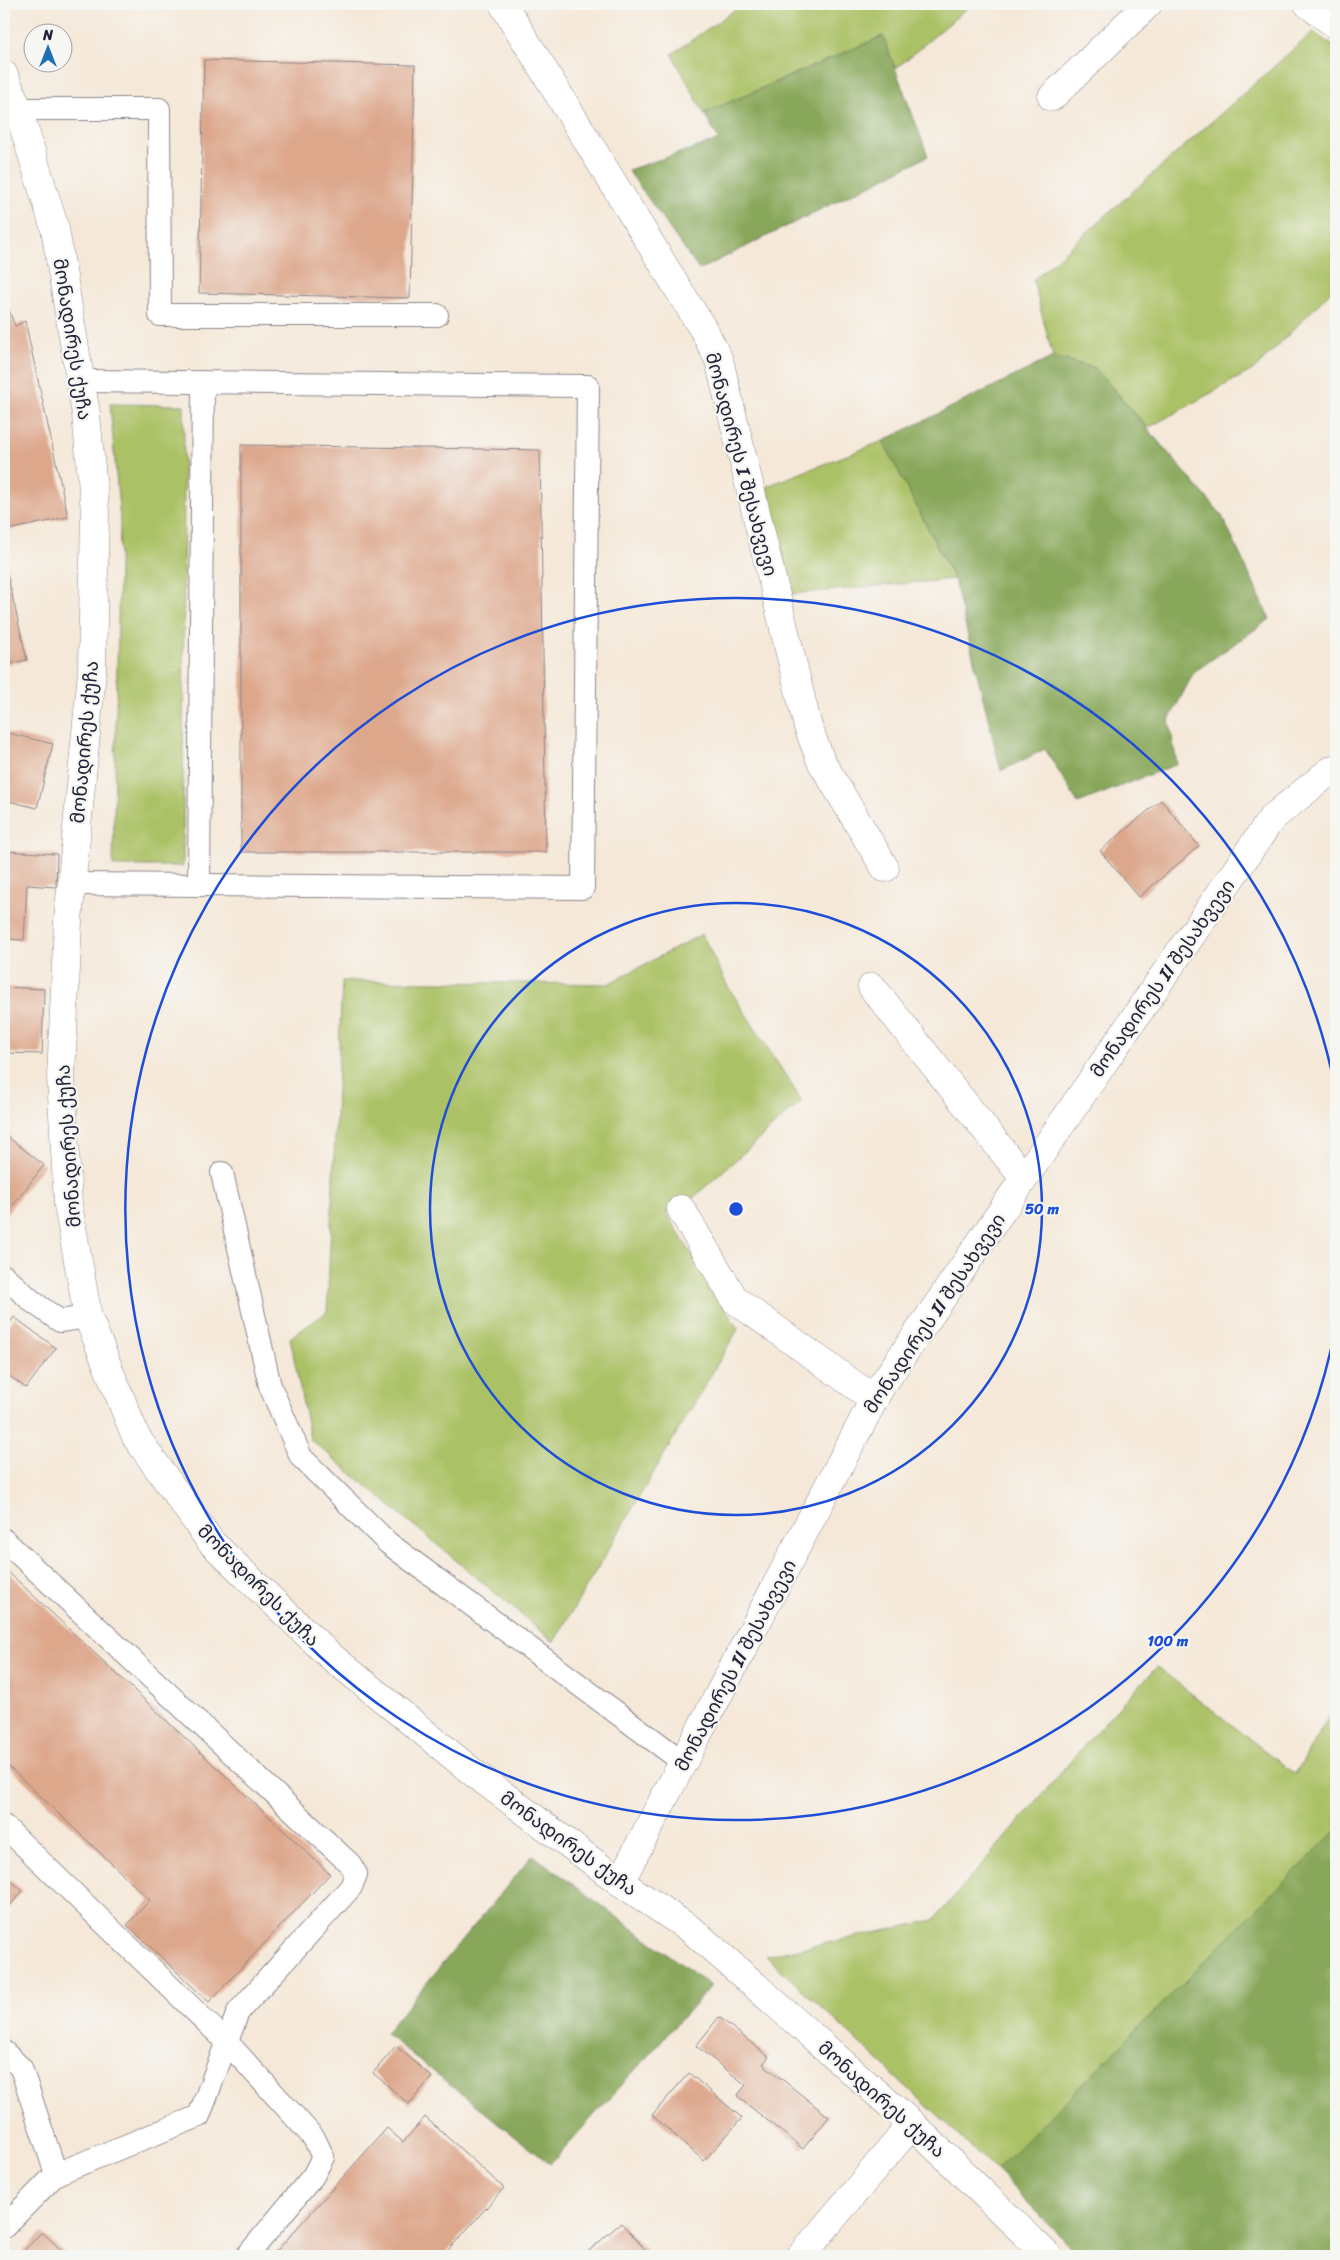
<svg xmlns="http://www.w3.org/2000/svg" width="1340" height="2260" font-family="Sriracha,'Noto Sans Georgian',sans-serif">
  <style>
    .green { fill: #abc165; stroke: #667250 }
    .forest { fill: #88a75a; stroke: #55644a }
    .building { fill: #dda78c }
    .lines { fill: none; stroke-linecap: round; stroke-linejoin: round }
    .lane-casing { stroke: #8c858a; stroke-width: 24 }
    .street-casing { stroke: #8c858a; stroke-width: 29 }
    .lane { stroke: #fff; stroke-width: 22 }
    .street { stroke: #fff; stroke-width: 28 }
    .ring { fill: none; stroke: #1d4ed8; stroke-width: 2.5 }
    .labels { text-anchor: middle; stroke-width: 4.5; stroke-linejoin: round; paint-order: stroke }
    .street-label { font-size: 19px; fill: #22223b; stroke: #f6f6f2 }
    .centre { fill: #1d4ed8; stroke: #f6f6f2; stroke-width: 2.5 }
    .ring-label { font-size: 15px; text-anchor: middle; font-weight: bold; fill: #1d4ed8; stroke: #f6f6f2; stroke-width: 4.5; stroke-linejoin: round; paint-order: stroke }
  </style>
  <rect width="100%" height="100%" fill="#f6f6f2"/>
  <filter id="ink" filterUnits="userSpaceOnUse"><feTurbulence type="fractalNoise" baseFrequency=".02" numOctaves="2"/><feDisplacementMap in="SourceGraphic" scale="10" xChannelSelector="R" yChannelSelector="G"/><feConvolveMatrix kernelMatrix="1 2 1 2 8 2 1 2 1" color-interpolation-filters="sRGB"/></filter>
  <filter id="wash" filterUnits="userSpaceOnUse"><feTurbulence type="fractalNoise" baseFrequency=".0096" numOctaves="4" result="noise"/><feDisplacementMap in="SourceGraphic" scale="20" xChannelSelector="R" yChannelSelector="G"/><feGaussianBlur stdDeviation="1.12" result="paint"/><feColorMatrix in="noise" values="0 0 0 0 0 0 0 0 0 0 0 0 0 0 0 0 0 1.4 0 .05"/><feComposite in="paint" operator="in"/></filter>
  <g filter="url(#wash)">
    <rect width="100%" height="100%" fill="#f5e8d8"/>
    <g class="green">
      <path d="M743,4H972L894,70L883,36L704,113L672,54Z"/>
      <path d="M1313,32L1336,48V286L1256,368L1148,428L1095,368L1053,357L1033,280Z"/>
      <path d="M110,404L184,405L183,866H113L120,521Z"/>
      <path d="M883,441L954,579L792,594L767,486Z"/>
      <path d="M702,934L727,985L802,1101L694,1197L666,1213L738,1329L554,1642L310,1439L290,1338L327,1312L342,981L608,984Z"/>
      <path d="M1157,1667L1295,1774L1336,1704V1830L996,2170L766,1956L934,1920L1103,1724Z"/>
    </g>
    <g class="forest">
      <path d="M883,36L928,156L699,270L628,170L719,140L704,113Z"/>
      <path d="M1053,357L1095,368L1221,514L1270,619L1194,672L1169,720L1177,764L1078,803L1045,749L1001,771L954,579L883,441Z"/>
      <path d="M1336,1830V2256H1080L996,2170Z"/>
      <path d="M533,1855L711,1986L550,2164L385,2033Z"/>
    </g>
    <g id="blocks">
      <g class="building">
        <path d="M204,60L415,65L410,298L199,293Z"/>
        <path d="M4,297L15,326L25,321L68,517L4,531Z"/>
        <path d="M241,445L540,450L546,852H241Z"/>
        <path d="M4,560L27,660L4,665Z"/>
        <path d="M4,732L53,744L37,808L4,800Z"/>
        <path d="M1161,800L1199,846L1139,897L1100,851Z"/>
        <path d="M4,851L57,854L56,887L27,885L24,940L4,939Z"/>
        <path d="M4,987L44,989L42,1054L4,1053Z"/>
        <path d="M4,1134L44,1165L4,1217Z"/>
        <path d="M14,1317L56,1348L26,1388L4,1372V1331Z"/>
        <path d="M4,1568L330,1874L209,2002L127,1925L150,1900L4,1762Z"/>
        <path d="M4,1874L23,1891L4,1912Z"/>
        <path d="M719,2017L769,2057L763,2064L829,2117L803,2149L737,2096L746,2085L696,2046Z"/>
        <path d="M396,2046L432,2077L409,2104L373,2073Z"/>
        <path d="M689,2073L742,2118L704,2161L652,2115Z"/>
        <path d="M425,2117L504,2188L443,2256H272L387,2128L403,2142Z"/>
        <path d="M621,2223L651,2256H583Z"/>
        <path d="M42,2232L68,2256H19Z"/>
      </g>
    </g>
  </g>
  <g filter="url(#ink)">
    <use href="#blocks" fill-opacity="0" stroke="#8c858a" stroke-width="1"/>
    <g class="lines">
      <g class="lane-casing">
        <g id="lane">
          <path d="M18,109H159L160,315H437"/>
          <path d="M72,884L583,888L588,386L81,381"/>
          <path d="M199,885L203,382"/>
          <path d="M222,1173L270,1386L301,1457L388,1543L683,1762"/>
          <path d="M4,1276L33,1302L60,1321L88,1317"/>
          <path d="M4,1540L350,1864L356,1874L351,1887L238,2012L199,2116L56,2174"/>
          <path d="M4,1826L227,2042L314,2138L323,2157L313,2176L247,2256"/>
          <path d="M4,2052L21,2068L56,2174L4,2227"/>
        </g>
      </g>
      <g class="street-casing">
        <g id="street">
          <path d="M503,4L706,334L719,360L808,727L821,761L885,868"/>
          <path d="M1308,4L1336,25"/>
          <path d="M4,75L18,109L55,229L86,414L95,511L92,671L68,921L61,1077L68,1205L88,1317L136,1437L211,1542L328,1654L475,1774L620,1882L693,1931L912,2124L1048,2256"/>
          <path d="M1052,97L1148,4"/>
          <path d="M872,987L1024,1178"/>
          <path d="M681,1209L735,1300L874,1399"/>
          <path d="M620,1882L880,1388L1272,818L1330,771L1336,768"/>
          <path d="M801,2256L912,2124"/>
        </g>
      </g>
      <use href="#lane" class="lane"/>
      <use href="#street" class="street"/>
    </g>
  </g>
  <g class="ring">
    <circle cx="736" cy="1209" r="306"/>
    <path d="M1336 1326A611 611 0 1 1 1336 1092"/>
  </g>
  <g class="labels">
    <g class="street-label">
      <text transform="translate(73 339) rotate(81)" y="7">მონადირეს ქუჩა</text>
      <text transform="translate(742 464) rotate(75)" y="7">მონადირეს I შესახვევი</text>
      <text transform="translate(84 742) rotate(-85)" y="7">მონადირეს ქუჩა</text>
      <text transform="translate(1162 978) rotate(-55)" y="7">მონადირეს II შესახვევი</text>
      <text transform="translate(68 1146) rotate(-94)" y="7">მონადირეს ქუჩა</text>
      <text transform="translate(934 1313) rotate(-56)" y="7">მონადირეს II შესახვევი</text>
      <text transform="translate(259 1585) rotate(45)" y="7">მონადირეს ქუჩა</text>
      <text transform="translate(735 1665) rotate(-62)" y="7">მონადირეს II შესახვევი</text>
      <text transform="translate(569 1843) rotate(36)" y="7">მონადირეს ქუჩა</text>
      <text transform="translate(882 2099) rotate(42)" y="7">მონადირეს ქუჩა</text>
    </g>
  </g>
  <circle cx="736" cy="1209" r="8" class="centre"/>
  <g class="ring-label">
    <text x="1042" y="1214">50 m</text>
    <text x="1168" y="1646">100 m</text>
  </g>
  <rect width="1340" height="2260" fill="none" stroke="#f6f6f2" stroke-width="20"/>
  <g transform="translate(48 48)"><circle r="24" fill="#f6f6f2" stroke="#a1a1a9"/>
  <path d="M0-4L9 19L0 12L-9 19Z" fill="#1f6fb2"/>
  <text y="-8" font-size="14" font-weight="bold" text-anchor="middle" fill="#22223b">N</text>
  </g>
</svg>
